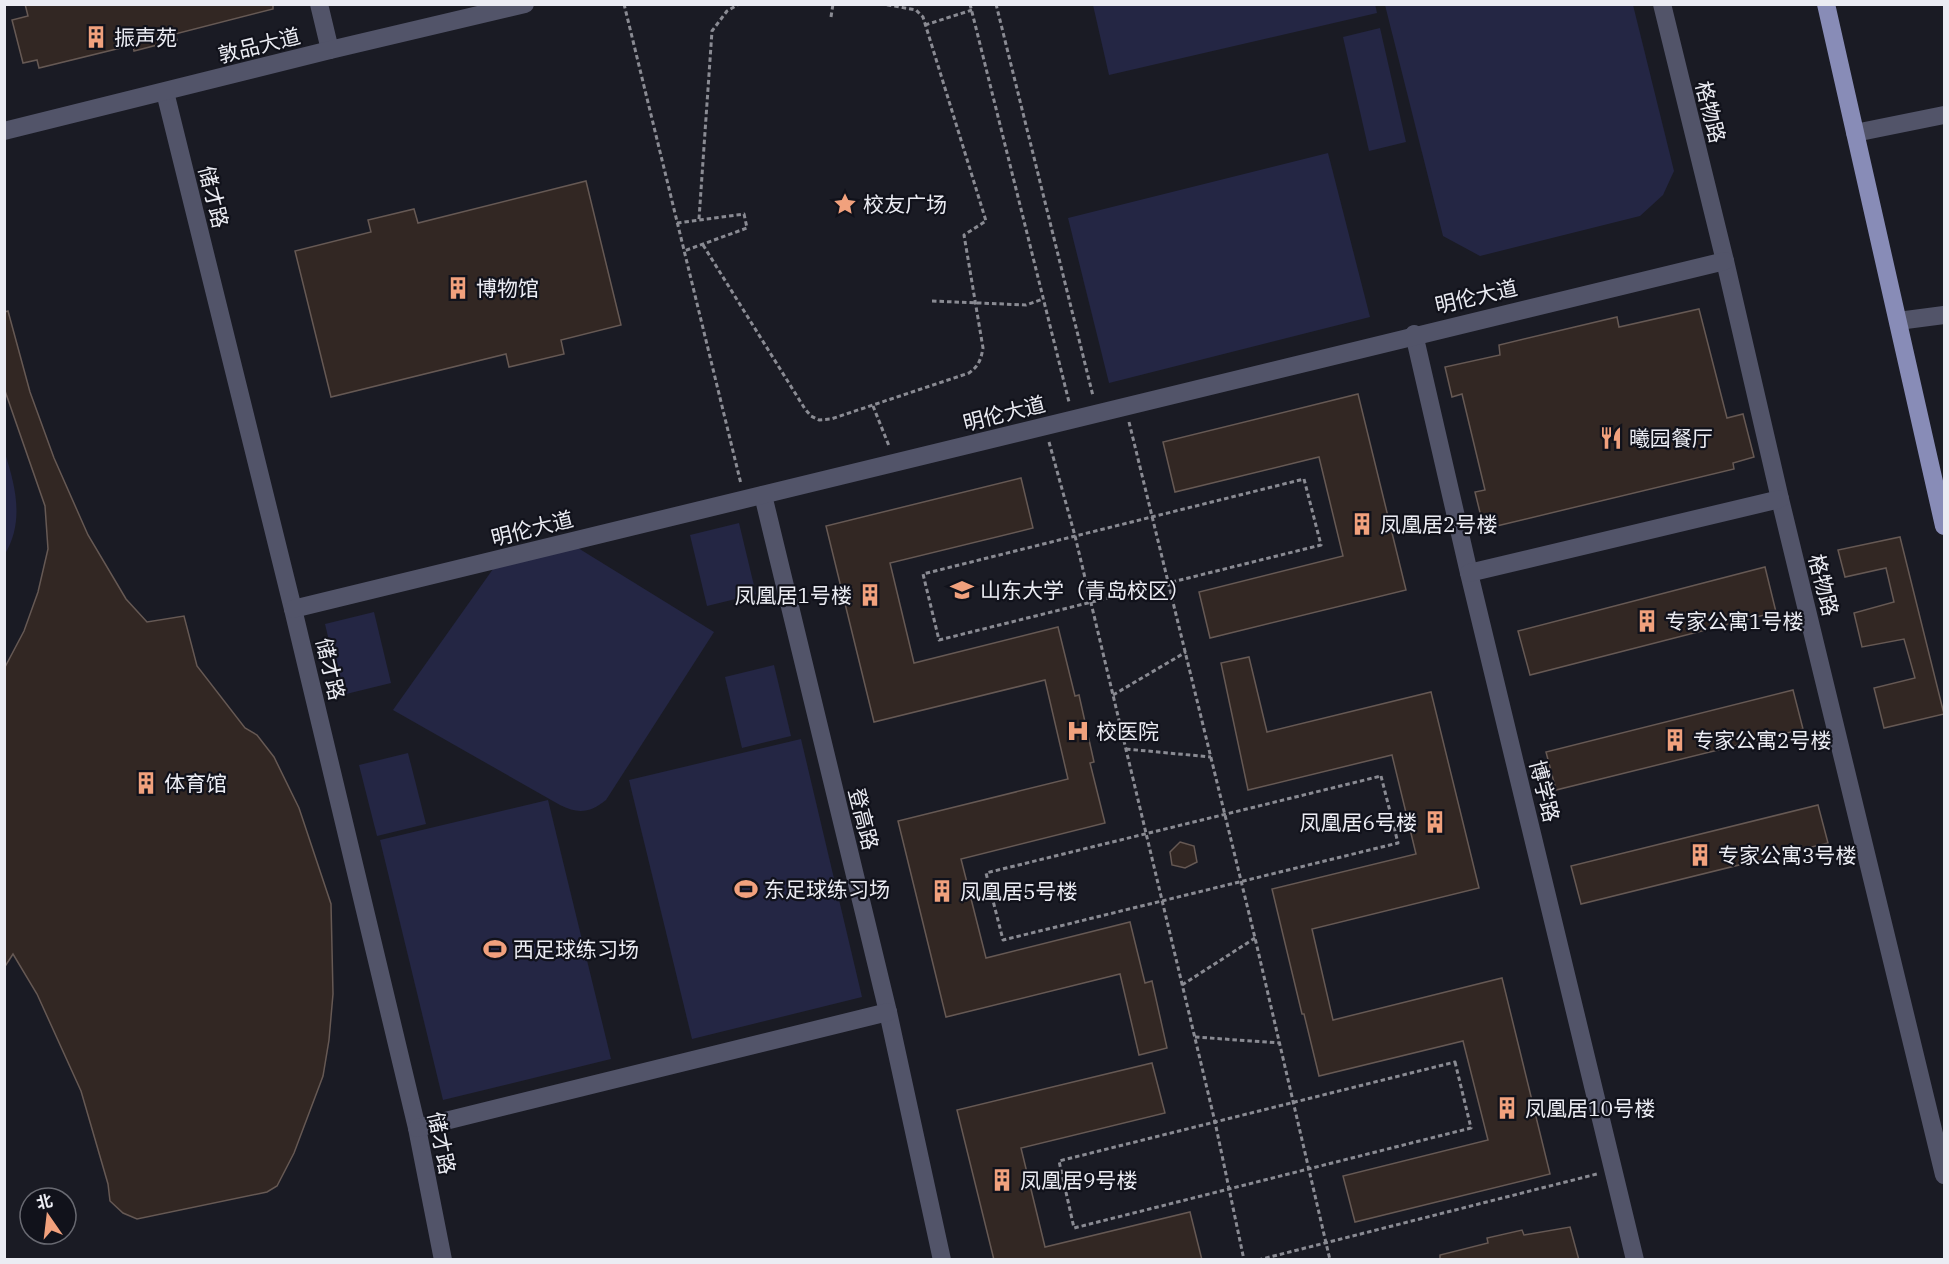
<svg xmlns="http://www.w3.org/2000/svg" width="1949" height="1264" viewBox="0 0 1949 1264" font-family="'IBM Plex Serif','Noto Sans SC',serif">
<rect width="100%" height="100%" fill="#1a1b24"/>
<g fill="#242644">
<polygon points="1375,4 1377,13 1109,75 1093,5"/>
<polygon points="1385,5 1633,5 1674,171 1663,195 1640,216 1480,256 1443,236"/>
<polygon points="1380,28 1406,142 1369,151 1343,37"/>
<polygon points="1328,153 1370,317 1109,383 1068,218"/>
<path d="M4,450c11,35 21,70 1,104z"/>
<polygon points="739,523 756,594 707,606 690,535"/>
<path d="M578,548l136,84 -108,168c-16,13 -28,14 -46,5l-167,-95 100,-141z"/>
<polygon points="374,612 391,683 342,695 325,624"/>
<polygon points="774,665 791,736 742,748 725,677"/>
<polygon points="801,739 862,997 692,1039 629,780"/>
<polygon points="408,753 426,824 377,836 359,765"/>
<polygon points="548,800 611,1059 443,1100 380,840"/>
</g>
<g fill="#322723" stroke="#665954" stroke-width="1.5">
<polygon points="25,4 273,4 273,9 175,34 177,40 134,51 133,45 39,68 37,60 23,63 12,20 28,16"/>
<polygon points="586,181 621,325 561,340 564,354 509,367 506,354 331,397 295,251 371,232 368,220 414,209 418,223"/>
<polygon points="1699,309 1727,418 1743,414 1754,457 1733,463 1734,469 1484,529 1475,492 1485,490 1462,394 1452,397 1445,367 1500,355 1499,345 1617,317 1619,327"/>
<polygon points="8,311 30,392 54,458 88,535 126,599 147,622 184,616 197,666 245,728 257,735 274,757 299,808 331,904 333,994 329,1040 323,1076 294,1153 277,1186 267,1192 137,1219 123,1213 110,1201 108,1184 81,1091 37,994 13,954 4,968 4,669 24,631 38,592 48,549 45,506 4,388 4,312"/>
<polygon points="1358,394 1406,590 1210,638 1199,592 1343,556 1319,457 1175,492 1163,442"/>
<polygon points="1021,478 1033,528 890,563 914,663 1058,627 1075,696 1079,695 1094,762 1090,763 1105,823 961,859 986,958 1130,922 1145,983 1152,981 1167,1048 1139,1055 1120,974 946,1017 898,821 1068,779 1045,680 874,722 826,526"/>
<polygon points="1900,537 1944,714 1884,728 1874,688 1915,678 1904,639 1862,647 1854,613 1894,602 1886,568 1845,577 1838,550"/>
<polygon points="1765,567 1776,612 1530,675 1518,631"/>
<polygon points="1249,657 1267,732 1431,692 1479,888 1312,929 1333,1020 1502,978 1550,1174 1355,1222 1343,1176 1488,1140 1463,1041 1319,1076 1304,1014 1302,1014 1272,889 1416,854 1392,755 1248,790 1221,663"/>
<polygon points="1793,690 1803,729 1556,790 1546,752"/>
<polygon points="1818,805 1828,843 1581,904 1571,866"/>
<polygon points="1180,842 1194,846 1197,862 1185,868 1172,865 1170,852"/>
<polygon points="1152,1063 1165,1113 1021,1148 1045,1247 1190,1212 1202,1260 994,1260 957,1110"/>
<polygon points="1570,1227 1579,1260 1440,1260 1440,1255 1488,1243 1487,1238 1522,1230 1524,1235"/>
</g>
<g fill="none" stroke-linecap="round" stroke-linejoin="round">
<g stroke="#8a8b93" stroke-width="3" stroke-dasharray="4.5 3" stroke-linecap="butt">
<polyline points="624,4 741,484"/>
<polyline points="970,4 1069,402"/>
<polyline points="996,4 1093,396"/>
<polyline points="831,17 833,4"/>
<polyline points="925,25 972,10"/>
<polyline points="699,219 712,31 727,11 739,4"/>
<polyline points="677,223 744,214 747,228 684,251"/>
<path d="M703,245l102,164 6,7 8,4 12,-1 138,-46c10,-7 12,-14 14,-25l-19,-113 22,-14 -63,-204 -7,-7 -33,-6"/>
<polyline points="932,301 1026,305 1043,299"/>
<polyline points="873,406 889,446"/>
<polyline points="1129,422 1255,938 1330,1260"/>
<polyline points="1049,442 1075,536 1215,1122 1244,1260"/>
<polygon points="1304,479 1321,545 939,640 923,574"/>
<polyline points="1113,695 1186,652"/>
<polyline points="1126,749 1211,757"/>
<polygon points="1381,776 1398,843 1003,940 986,873"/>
<polyline points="1182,985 1255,938"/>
<polyline points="1195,1037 1280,1043"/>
<polygon points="1455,1062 1471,1128 1074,1228 1059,1161"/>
<polyline points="1258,1260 1597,1174"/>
</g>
<g stroke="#525469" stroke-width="18">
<polyline points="319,4 330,50"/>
<polyline points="1662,4 1725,261 1780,499 1944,1175"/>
<polyline points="165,92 293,609 417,1128 443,1260"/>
<polyline points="4,131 330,50 525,4"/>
<polyline points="1855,133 1944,115"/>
<polyline points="1898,321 1944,315"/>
<polyline points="1414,334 1469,573 1635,1260"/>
<polyline points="763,495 888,1012 942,1260"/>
<polyline points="1469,573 1780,499"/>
<path d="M293,609c478,-115 954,-236 1432,-348"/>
<polyline points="417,1128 888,1012"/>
</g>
<polyline stroke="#888cb7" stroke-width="18" points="1826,4 1944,526"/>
</g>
<defs>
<g id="building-bare" transform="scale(1.8)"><path d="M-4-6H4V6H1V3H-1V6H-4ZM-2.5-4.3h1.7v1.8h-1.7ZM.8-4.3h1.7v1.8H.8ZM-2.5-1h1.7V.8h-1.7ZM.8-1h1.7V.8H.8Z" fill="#f1a17d" stroke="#11121b" stroke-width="2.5" paint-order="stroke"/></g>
<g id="sight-bare" transform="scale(1.8)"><path d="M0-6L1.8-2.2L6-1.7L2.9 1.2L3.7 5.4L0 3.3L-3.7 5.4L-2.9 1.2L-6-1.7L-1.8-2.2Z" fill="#f1a17d" stroke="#11121b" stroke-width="2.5" paint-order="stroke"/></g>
<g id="restaurant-bare" transform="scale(1.8)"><path d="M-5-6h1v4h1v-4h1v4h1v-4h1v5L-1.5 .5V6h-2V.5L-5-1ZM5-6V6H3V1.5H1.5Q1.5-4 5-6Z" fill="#f1a17d" stroke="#11121b" stroke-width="2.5" paint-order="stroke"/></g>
<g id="university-bare" transform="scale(1.8)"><path d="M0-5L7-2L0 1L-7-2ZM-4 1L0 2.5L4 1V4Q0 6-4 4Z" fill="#f1a17d" stroke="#11121b" stroke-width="2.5" paint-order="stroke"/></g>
<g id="hospital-bare" transform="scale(1.8)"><path d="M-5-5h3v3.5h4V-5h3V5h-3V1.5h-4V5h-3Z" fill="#f1a17d" stroke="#11121b" stroke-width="2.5" paint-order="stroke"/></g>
<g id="stadium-bare" transform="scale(1.8)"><path d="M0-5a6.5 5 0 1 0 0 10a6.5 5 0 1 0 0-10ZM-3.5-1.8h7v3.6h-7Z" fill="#f1a17d" stroke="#11121b" stroke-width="2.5" paint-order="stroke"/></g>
</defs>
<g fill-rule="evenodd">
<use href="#building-bare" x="96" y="37"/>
<use href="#sight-bare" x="845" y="204"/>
<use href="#building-bare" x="458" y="288"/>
<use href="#restaurant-bare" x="1611" y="438"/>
<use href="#building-bare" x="1362" y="524"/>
<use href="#university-bare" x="962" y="590"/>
<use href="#building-bare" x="870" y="595"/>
<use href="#building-bare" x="1647" y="621"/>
<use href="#hospital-bare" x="1078" y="731"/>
<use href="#building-bare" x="1675" y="740"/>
<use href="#building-bare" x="146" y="783"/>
<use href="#building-bare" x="1435" y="822"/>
<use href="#building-bare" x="1700" y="855"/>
<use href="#stadium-bare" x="746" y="889"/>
<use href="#building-bare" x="942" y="891"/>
<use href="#stadium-bare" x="495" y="949"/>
<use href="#building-bare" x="1507" y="1108"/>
<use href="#building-bare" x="1002" y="1180"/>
</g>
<g text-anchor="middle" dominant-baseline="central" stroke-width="4.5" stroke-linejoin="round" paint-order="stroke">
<g font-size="21" fill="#ebecf3" stroke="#11121b" text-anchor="start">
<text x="114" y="37">振声苑</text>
<text x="863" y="204">校友广场</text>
<text x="476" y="288">博物馆</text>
<text x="1629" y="438">曦园餐厅</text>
<text x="1380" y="524">凤凰居2号楼</text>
<text x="980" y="590">山东大学（青岛校区）</text>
<text x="852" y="595" text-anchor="end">凤凰居1号楼</text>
<text x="1665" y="621">专家公寓1号楼</text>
<text x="1096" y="731">校医院</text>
<text x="1693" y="740">专家公寓2号楼</text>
<text x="164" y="783">体育馆</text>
<text x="1417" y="822" text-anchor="end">凤凰居6号楼</text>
<text x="1718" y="855">专家公寓3号楼</text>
<text x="764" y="889">东足球练习场</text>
<text x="960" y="891">凤凰居5号楼</text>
<text x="513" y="949">西足球练习场</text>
<text x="1525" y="1108">凤凰居10号楼</text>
<text x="1020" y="1180">凤凰居9号楼</text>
</g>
<g font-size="21" fill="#ebecf3" stroke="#11121b">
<text transform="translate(259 45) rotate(-14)">敦品大道</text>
<text transform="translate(1711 112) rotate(76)">格物路</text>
<text transform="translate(214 197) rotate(76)">储才路</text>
<text transform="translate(1476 296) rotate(-13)">明伦大道</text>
<text transform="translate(1004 413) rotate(-14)">明伦大道</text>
<text transform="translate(532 528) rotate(-14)">明伦大道</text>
<text transform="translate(1824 585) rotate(76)">格物路</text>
<text transform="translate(331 669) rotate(77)">储才路</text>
<text transform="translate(1545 791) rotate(76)">博学路</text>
<text transform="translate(864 819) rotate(76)">登高路</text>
<text transform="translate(442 1143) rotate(78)">储才路</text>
</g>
</g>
<rect width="1949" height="1264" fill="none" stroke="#ebecf3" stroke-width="12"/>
<g transform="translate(48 1216) rotate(346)"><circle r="28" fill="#11121b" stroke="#686971" stroke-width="1.5"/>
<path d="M0-4.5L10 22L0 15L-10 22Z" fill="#f1a17d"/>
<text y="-9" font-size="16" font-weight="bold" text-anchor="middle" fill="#ebecf3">北</text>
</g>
</svg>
